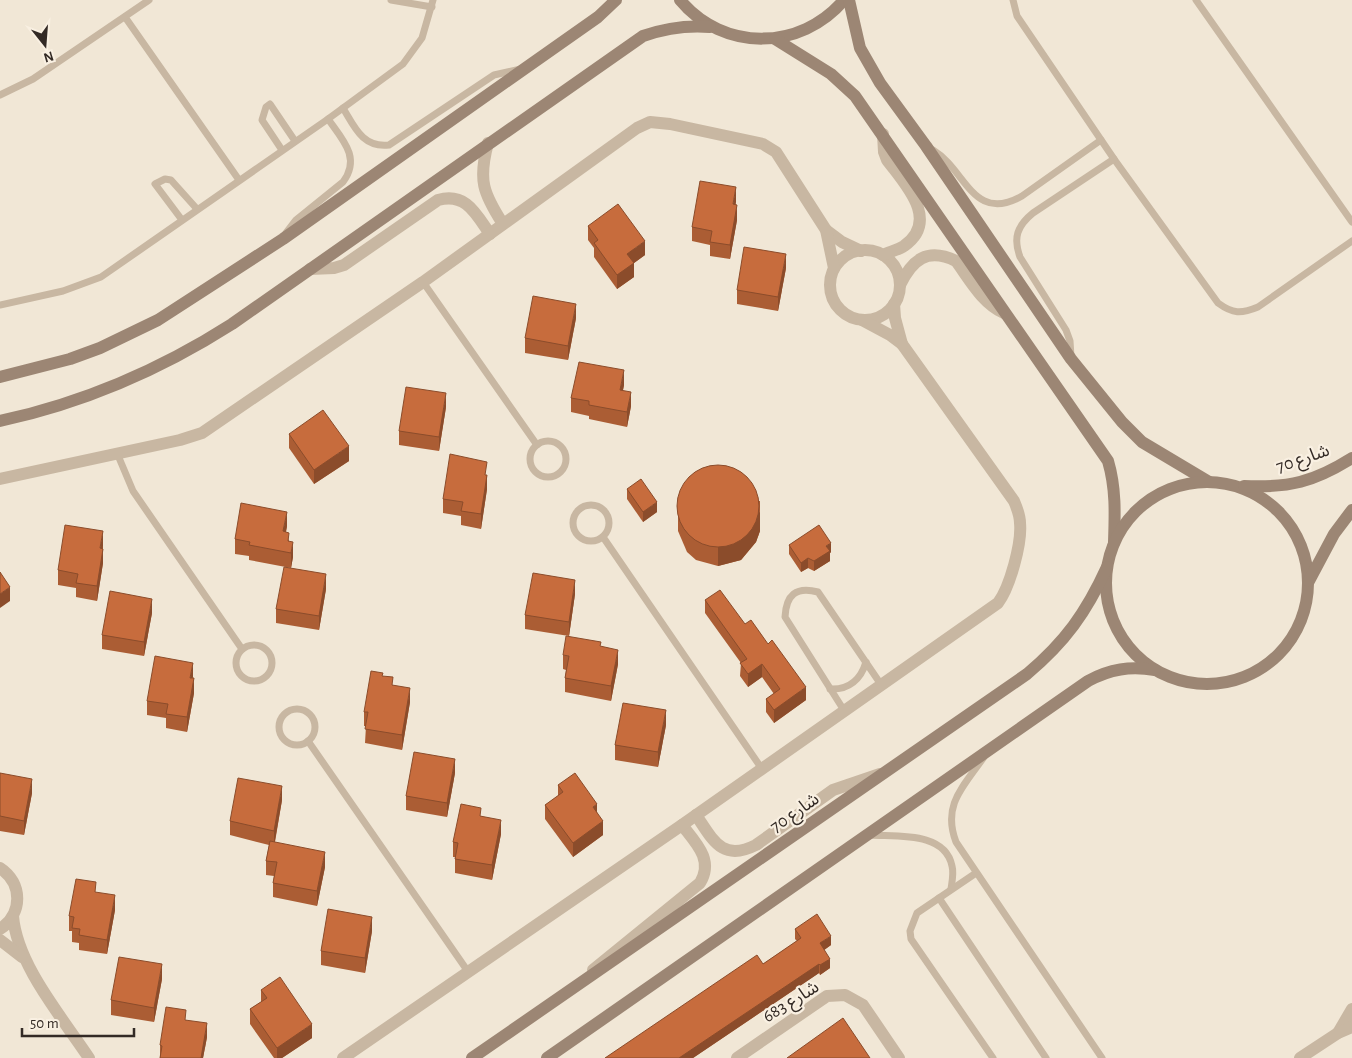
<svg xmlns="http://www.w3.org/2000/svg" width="1352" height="1058" viewBox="0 0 1352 1058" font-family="'Alegreya Sans','Noto Sans Arabic',sans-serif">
<rect width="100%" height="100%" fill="#f1e7d6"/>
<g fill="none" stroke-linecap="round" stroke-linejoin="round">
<g stroke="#c8b7a2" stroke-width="7">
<polyline points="391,0 432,7"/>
<path d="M1013,0l4,16 97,143 104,144c15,11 23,11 40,4l94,-66"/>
<polyline points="1196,0 1352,222"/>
<polyline points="125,17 239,180"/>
<polyline points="0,95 33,79 149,0"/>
<path d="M343,108c12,20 20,40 46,37l105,-70 27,-6"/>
<polyline points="282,150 262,120 266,107 270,104 295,141"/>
<path d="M933,150c33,20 40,74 89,46l79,-56"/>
<polyline points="182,220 155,184 165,179 171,180 197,209"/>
<path d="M286,233l10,-13 47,-38c18,-24 0,-42 -15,-63"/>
<polyline points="423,282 537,445"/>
<polyline points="0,305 63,291 101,277 328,119 403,64 422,38 433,0"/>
<path d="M1071,357l-1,-16 -4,-11 -46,-73c-7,-19 -3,-31 13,-44l81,-54"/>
<circle cx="548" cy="459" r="18"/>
<polyline points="117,453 133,491 242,649"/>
<circle cx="591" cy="523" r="18"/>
<polyline points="603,537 762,769"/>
<circle cx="254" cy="663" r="18"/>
<path d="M830,689c19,1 31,-10 36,-27"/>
<circle cx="297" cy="727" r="18"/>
<path d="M845,712l-60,-95c1,-22 11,-31 33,-25l64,94"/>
<polyline points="308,741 469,973"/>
<path d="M984,757c-21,30 -42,48 -28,85l146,216"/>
<path d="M870,835c26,2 75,-4 82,31 2,7 0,16 -1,23"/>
<polyline points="976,873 917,913 910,931 911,939 993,1058"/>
<polyline points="939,898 1046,1058"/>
</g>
<g stroke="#c8b7a2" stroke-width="12">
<path d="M488,143c-10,37 -5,50 15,81"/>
<polyline points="826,230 842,242 861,251"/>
<circle cx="865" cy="285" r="35"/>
<path d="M883,255c6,-3 15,-5 21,-9 37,-26 0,-63 -17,-86l-3,-8 -1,-18"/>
<path d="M310,269l24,-1 10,-3 94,-65c28,-8 38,14 52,34"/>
<path d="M900,285c12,-25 27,-38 56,-24 14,19 26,42 48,52"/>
<polyline points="894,304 895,318 902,344"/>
<polyline points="0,479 180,440 202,433 423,282 637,128 650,122 670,124 763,144 776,152 826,230 834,268"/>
<path d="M696,815c17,25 26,47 60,30l77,-55 47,-16"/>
<path d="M0,868c23,15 23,46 0,61"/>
<path d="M13,916c4,49 49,101 76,142"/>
<polyline points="0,940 22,957"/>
<path d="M593,970l107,-87c14,-23 -4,-40 -18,-58"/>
<polyline points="1338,1033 1352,1009"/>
<path d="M343,1058l339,-233 316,-222c12,-16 24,-60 22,-80 0,-8 -3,-15 -6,-22l-112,-157 -12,-9 -28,-15"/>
<polyline points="737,1058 827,996 845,995 863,1005 899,1058"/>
<polyline points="1300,1058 1338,1033 1352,1027"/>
</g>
<g stroke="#9c8674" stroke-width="12">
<path d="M680,0c43,52 121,51 164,0"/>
<polyline points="849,0 860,48 880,83 926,146 1071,359 1122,422 1142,442 1209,482"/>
<path d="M775,39l56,35 24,22 253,365c8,27 7,53 6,81"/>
<polyline points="0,377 70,359 100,348 158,320 283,239 598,17 616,0"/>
<path d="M0,421c83,-18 160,-51 232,-97l411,-288c23,-8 43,-11 67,-9"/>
<circle cx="1207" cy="583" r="101"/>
<path d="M1244,486c45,2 70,-4 108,-28"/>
<polyline points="1309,581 1334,534 1352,510"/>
<path d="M472,1058l555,-384c38,-32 59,-61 80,-107"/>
<path d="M547,1058l541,-377c22,-12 42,-15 67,-11"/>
</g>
</g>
<g fill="#ab5d34">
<polygon points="736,202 735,205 737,220 730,259 710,256 710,245 692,241 692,227"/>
<polygon points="588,226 645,255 634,263 634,277 617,289 594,257 594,248 588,240"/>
<polygon points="786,268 778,311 737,304 737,290"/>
<polygon points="576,318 568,360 525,353 525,338"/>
<polygon points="624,385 623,390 631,406 627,427 589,419 589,416 571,412 571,398"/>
<polygon points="446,407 439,451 399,445 399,431"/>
<polygon points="289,434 349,461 314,484 289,448"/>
<polygon points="487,475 487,489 481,529 461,525 461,516 443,513 443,499"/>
<polygon points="627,489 657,512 643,522 627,499"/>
<polygon points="678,500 760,501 760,531 756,542 741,560 718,566 696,560 687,552 678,531"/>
<polygon points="287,526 286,532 289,541 293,557 291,568 249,560 249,556 235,554 235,539"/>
<polygon points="789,545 831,552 830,553 830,561 814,571 808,568 801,572 789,554"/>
<polygon points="103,546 103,563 97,601 76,597 76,588 58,585 58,570"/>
<polygon points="326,589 319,630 276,623 276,609"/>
<polygon points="575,594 569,636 525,629 525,615"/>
<polygon points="705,600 745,624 806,700 774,723 766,712 766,699 774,694 762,677 748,687 740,676 741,663 705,613"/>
<polygon points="152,613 144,656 102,649 102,635"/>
<polygon points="563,655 618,664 611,701 565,692 565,678 566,670 563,669"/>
<polygon points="383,676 410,702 402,750 365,743 366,726 364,726 364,712"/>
<polygon points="193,678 194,693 187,732 166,728 166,718 147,715 147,701"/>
<polygon points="666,725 658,767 615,760 615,745"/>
<polygon points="0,773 32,793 24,835 0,831"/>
<polygon points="455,773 447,817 406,810 406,796"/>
<polygon points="558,785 597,812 603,835 573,857 545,819 545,805 558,796"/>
<polygon points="282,800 275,842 325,867 317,906 273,897 273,883 274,876 266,875 266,861 269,845 230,835 230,821"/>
<polygon points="481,816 501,834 492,880 455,873 455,857 453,857 453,842"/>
<polygon points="96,893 115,910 107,954 79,950 79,943 72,942 72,931 69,931 69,916"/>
<polygon points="795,929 831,945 824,950 830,968 820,975 819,973 693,1058 605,1058 763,964 797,941 795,939"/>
<polygon points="372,931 365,973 321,965 321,951"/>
<polygon points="162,979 154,1022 111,1015 111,1000"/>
<polygon points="261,990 312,1038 282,1058 274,1058 250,1024 250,1009 261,1002"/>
<polygon points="186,1020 207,1037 203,1058 160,1058 160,1045"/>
</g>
<g fill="#8b4c2b">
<polygon points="736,187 736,202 733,219 733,204"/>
<polygon points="737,205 737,220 730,259 730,245"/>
<polygon points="645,241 645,255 634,263 634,277 617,289 617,275 627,254"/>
<polygon points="786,254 786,268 778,311 778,297"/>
<polygon points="576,304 576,318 568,360 568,346"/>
<polygon points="624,370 624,385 620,404 620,390"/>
<polygon points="631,392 631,406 627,427 627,412"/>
<polygon points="446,393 446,407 439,451 439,437"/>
<polygon points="349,446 349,461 314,484 314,470"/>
<polygon points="487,475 487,489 481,529 481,514"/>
<polygon points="657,502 657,512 643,522 643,512"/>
<polygon points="287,512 287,526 283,546 283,531"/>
<polygon points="760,512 760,531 756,542 741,560 718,566 718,547"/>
<polygon points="103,531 103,546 100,563 100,548"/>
<polygon points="293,542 293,557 291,568 291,553"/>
<polygon points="831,543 831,552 830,553 830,561 814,571 814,561 826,546"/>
<polygon points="103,549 103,563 97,601 97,586"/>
<polygon points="808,558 808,568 801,572 801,563"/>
<polygon points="326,574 326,589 319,630 319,616"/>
<polygon points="575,580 575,594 569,636 569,622"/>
<polygon points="10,587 10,601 0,608 0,594"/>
<polygon points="152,599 152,613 144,656 144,642"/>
<polygon points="618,650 618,664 611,701 611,686"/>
<polygon points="193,663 193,677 190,692 190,678"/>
<polygon points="762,664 762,677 748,687 748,674"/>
<polygon points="194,678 194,693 187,732 187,717"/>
<polygon points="806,687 806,700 774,723 774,710"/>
<polygon points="410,688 410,702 402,750 402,735"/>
<polygon points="666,710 666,725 658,767 658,752"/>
<polygon points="455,759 455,773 447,817 447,803"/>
<polygon points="32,779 32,793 24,835 24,821"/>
<polygon points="282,786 282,800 274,846 274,831"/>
<polygon points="597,804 597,818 593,807"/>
<polygon points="501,820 501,834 492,880 492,865"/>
<polygon points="603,821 603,835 573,857 573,843"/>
<polygon points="325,852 325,867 317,906 317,891"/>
<polygon points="115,895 115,910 107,954 107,940"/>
<polygon points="372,917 372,931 365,973 365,958"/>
<polygon points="831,936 831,945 820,953 820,943"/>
<polygon points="830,959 830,968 820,975 820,965"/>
<polygon points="162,964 162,979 154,1022 154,1008"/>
<polygon points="819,964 819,973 693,1058 679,1058"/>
<polygon points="207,1023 207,1037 203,1058 201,1058"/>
<polygon points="312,1024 312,1038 282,1058 277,1058 277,1048"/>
</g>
<g fill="#c76c3d" stroke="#8b4c2b">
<polygon points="700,181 736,187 733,204 737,205 730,245 710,242 712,231 692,227"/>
<polygon points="618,204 645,241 627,254 634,263 617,275 594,243 598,240 588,226"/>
<polygon points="744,247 786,254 778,297 737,290"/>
<polygon points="533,296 576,304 568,346 525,338"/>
<polygon points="579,362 624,370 620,390 631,392 627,412 589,405 589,401 571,398"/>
<polygon points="406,387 446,393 439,437 399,431"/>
<polygon points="323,410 349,446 314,470 289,434"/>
<polygon points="450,454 487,462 485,475 487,475 481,514 461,511 463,502 443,499"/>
<circle cx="718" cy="506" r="41"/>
<polygon points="641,479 657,502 643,512 627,489"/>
<polygon points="241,503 287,512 283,531 289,533 288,541 293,542 291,553 249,545 250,542 235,539"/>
<polygon points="65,525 103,531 100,548 103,549 97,586 76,583 78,574 58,570"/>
<polygon points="819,525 831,543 826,546 830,551 814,561 808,558 801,563 789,545"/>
<polygon points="284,567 326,574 319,616 276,609"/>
<polygon points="0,572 10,587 0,594"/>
<polygon points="533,573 575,580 569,622 525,615"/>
<polygon points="720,590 745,624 751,620 768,644 772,640 806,687 774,710 766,699 780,689 762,664 748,674 740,663 747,659 705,600"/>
<polygon points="110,591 152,599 144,642 102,635"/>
<polygon points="566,636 601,642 600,646 618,650 611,686 565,678 569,656 563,655"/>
<polygon points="155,656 193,663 190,678 194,678 187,717 166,714 168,704 147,701"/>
<polygon points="371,671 383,673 382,676 393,677 392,685 410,688 402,735 365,729 368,712 364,712"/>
<polygon points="623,703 666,710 658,752 615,745"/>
<polygon points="414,752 455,759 447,803 406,796"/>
<polygon points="0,773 32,779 24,821 0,816"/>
<polygon points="575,773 597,804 593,807 603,821 573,843 545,805 563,792 558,785"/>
<polygon points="238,778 282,786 274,831 230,821"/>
<polygon points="461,804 481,808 480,816 501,820 492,865 455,859 458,843 453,842"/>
<polygon points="270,841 325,852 317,891 273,883 277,862 266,861"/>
<polygon points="76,879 96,882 95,892 115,895 107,940 79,935 80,929 72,928 74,917 69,916"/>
<polygon points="328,909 372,917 365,958 321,951"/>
<polygon points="817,914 831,936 820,943 830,959 820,965 819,964 679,1058 605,1058 757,955 763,964 801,938 795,929"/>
<polygon points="119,957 162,964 154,1008 111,1000"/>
<polygon points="280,977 312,1024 277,1048 250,1009 267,998 261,990"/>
<polygon points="166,1007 186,1010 185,1020 207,1023 201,1058 160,1058 162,1046 160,1045"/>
<polygon points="843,1018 870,1058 787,1058"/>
</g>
<g text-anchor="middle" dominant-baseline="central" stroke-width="4.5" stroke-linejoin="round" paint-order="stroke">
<g font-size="18" fill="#332a25" stroke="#f9f0e2">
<text transform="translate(1303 459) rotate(-19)">شارع 70</text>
<text transform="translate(795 813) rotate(-35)">شارع 70</text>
<text transform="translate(791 1002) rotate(-32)">شارع 683</text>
</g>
</g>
<g transform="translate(45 45) rotate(163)" stroke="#f9f0e2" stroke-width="4" paint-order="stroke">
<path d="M0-4L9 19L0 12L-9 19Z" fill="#332a25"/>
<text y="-8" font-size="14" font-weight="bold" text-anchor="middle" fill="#332a25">N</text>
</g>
<path d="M22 1028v8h112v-8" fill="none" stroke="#332a25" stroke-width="2.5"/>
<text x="30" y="1028" font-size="15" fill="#332a25" stroke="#f9f0e2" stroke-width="4" paint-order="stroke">50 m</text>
</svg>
